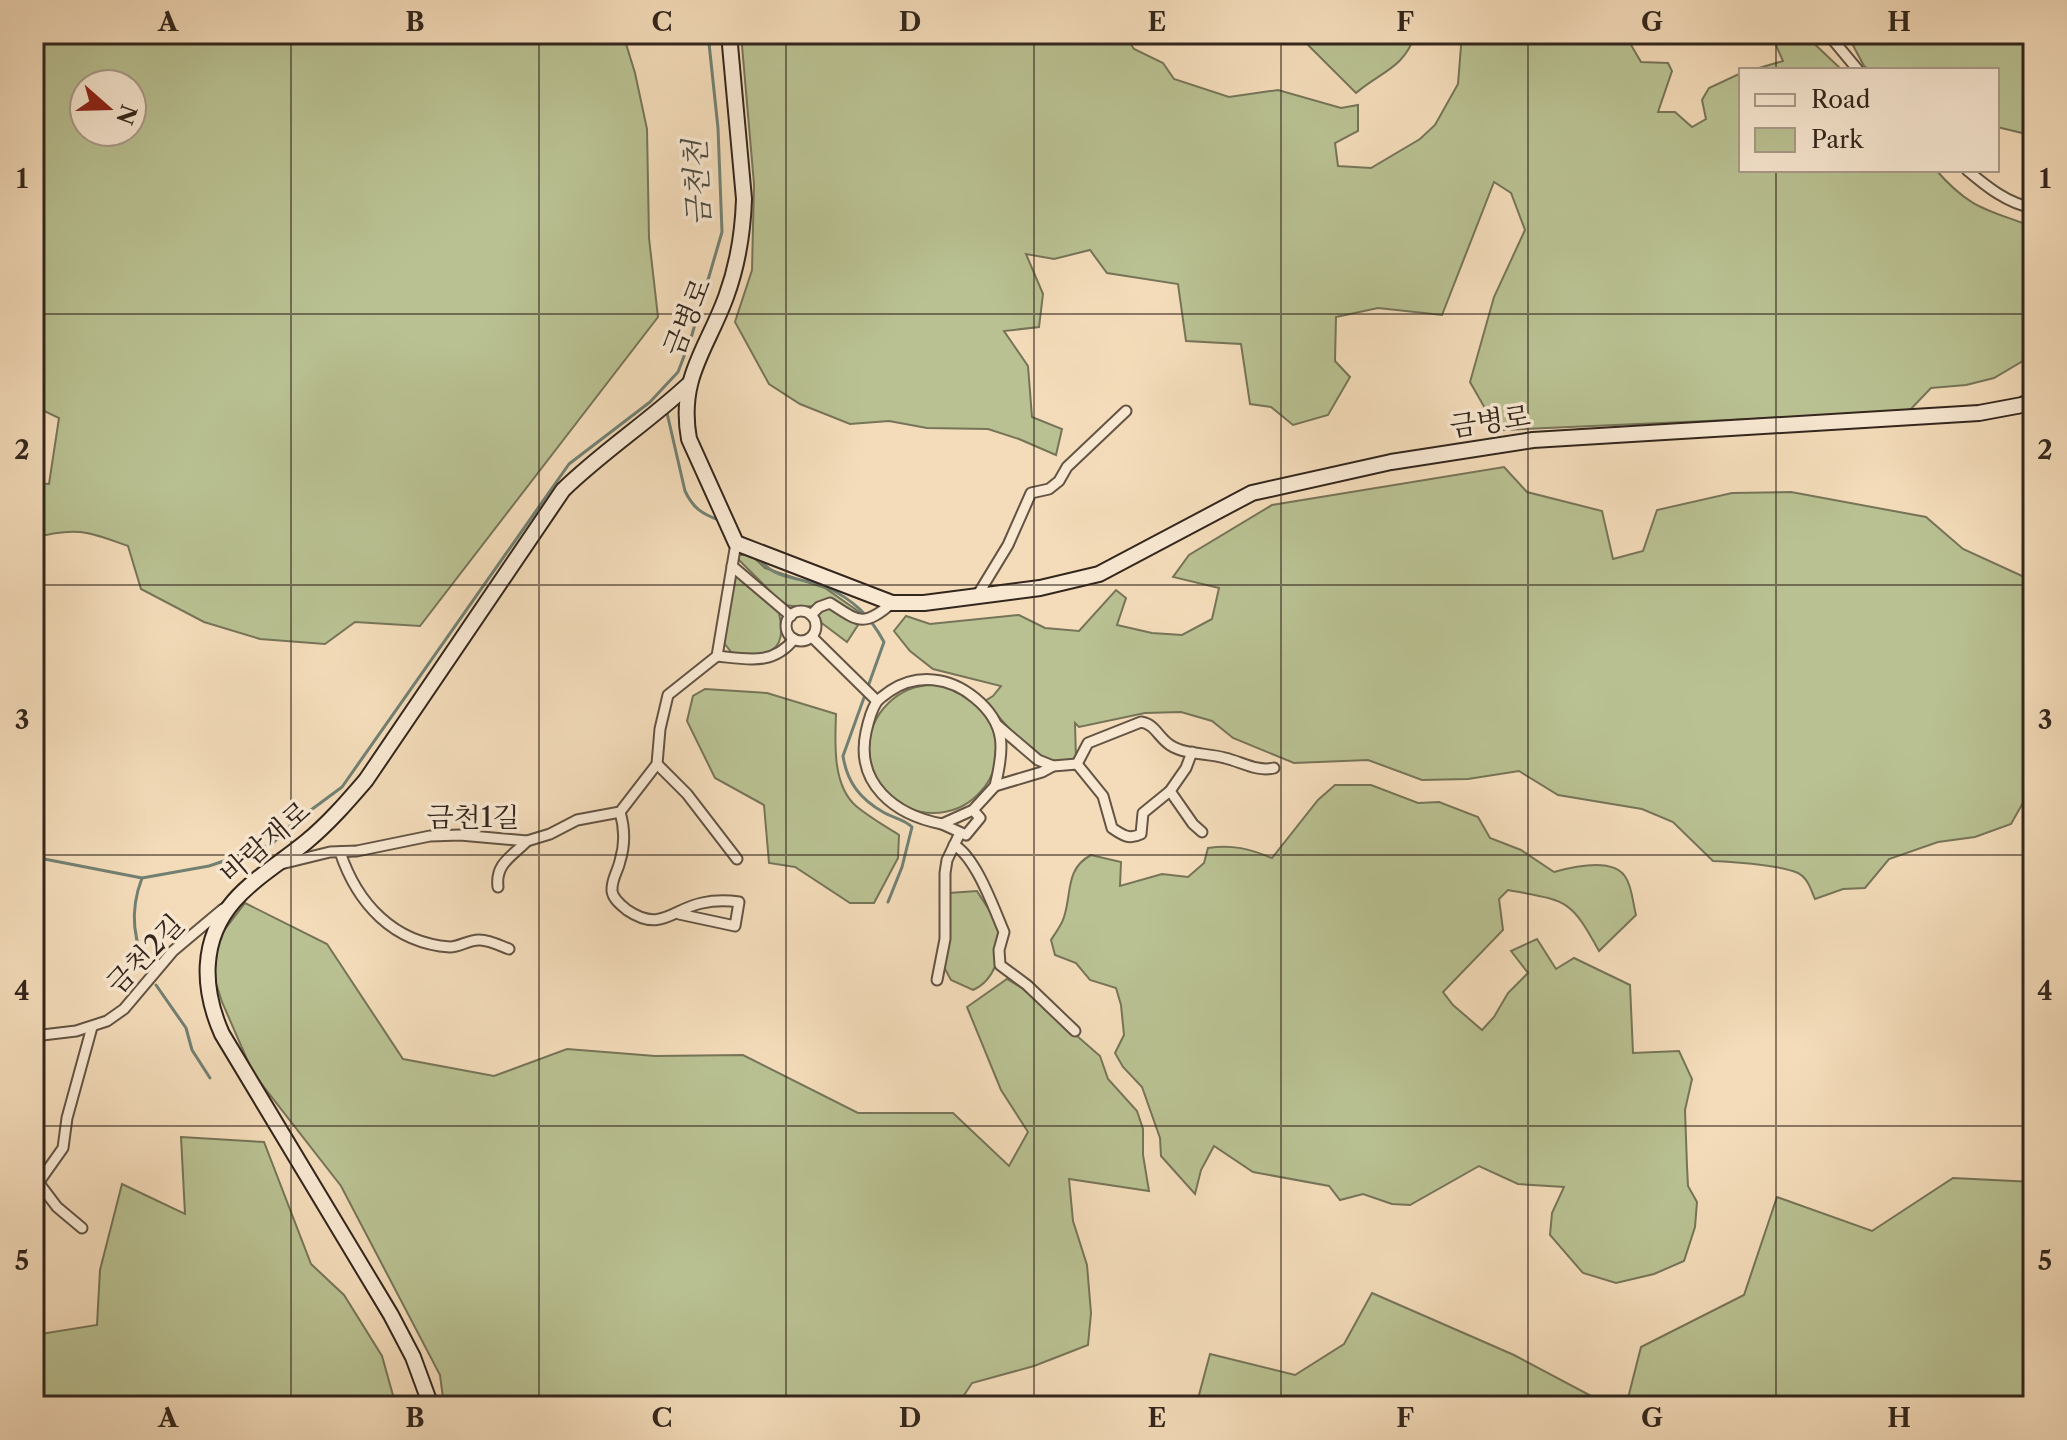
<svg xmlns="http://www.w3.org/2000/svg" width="2067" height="1440" viewBox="0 0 2067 1440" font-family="'Libre Caslon Text','Noto Serif KR',serif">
<rect width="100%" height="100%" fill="#f4dcba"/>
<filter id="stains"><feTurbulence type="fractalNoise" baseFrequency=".0025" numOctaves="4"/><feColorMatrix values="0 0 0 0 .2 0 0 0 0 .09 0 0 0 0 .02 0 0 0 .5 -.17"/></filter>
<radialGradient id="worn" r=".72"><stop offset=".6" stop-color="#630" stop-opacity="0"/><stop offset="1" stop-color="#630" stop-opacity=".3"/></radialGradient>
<g fill="#b9c192" stroke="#767458" stroke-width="2" fill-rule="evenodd">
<path d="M34,34h589l12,39 12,56 2,109 9,79 -238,309 -65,-4 -30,22 -65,-5 -56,-17 -63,-33 -13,-43c-39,-14 -52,-20 -94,-8v-55l15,1 10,-66 -25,-12zM84,84h48v48h-48z"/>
<path d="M741,34h383l10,15 29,14 11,16 55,18 49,-7 63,18 17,-3v26l-23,12 3,23 33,2 49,-29 15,-14 23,-41 4,-50h152l13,4 14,24 27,1 4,8 -14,41h17l17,15 14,-8 -4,-19 7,-12 32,-15v97h195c35,40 51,39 97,57l-3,75 3,14v39l-39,23 -28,7 -35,3 -23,24 -406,18 -16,-20 -16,-28 24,-85 31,-67 -14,-37 -17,-11 -52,133 -64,-7 -42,9 -1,44 15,16 -22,38 -35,10 -22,-18 -21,-3 -9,-60 -55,-3 -8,-57 -71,-11 -17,-23 -36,9 -28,-5 17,40 -4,33 -35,4 24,35 4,51 30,12 -6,26 -37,-16 -31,-10 -61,-1 -38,-7 -39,3 -50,-20 -31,-20 -34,-62 17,-52 2,-86z"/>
<path d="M1297,34h118c-10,34 -35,38 -59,59z"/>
<polygon points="1771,34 1804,34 1842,70 1752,70 1783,61"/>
<polygon points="1847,34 2033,34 2033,145 2022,133 1997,127 1997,70 1870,70 1864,66"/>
<path d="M1504,467l23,25 75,19 11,48 30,-8 14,-41 75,-17 59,-1 135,25 37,32 70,32v204l-22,39 -36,13 -37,5 -49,17 -24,29 -22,1 -28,10c-4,-9 -7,-21 -17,-26 -18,-8 -65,-11 -85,-12l-40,-39 -31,-13 -84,-14 -39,-24 -51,8 -46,1 -54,-20 -74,3 -61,-25 -21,-17 -31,-9 -36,1 -66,14 -4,-4 1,36c-8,3 -23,4 -31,1 -15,-6 -49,-46 -60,-59l8,-5 8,-10 -68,-17 -23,-18 -16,-20 12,-15 24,8 89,-9 26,13 34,3 37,-41 10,8 -9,27 35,8 30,2 30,-16 7,-31 -46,-11 16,-22 83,-50z"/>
<polygon points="738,555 751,555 765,568 825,588 865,616 859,618 835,604 802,607 784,605 738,559"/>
<path d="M739,577l40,36c10,42 -14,44 -47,40l-8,-10 10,-65z"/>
<polygon points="828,607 858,625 847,642 819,621 818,615"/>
<circle cx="933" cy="749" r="64"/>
<path d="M705,689l62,4 69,21c-1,28 -4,71 20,92 13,11 29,20 43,29l-1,23 -24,45h-24l-55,-36 -26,-4 -5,-58 -49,-27 -28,-57 6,-25z"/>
<path d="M1335,785h36l47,18 21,-1 39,15 12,21 31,12 33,22c18,-5 60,-15 72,6 6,9 7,26 10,37l-37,36c-29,-53 -32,-50 -91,-61l-9,9 4,31 -60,62 10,13 29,25 12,-13 14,-24 20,-20 -17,-22 26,-12 19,30 18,-11 56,27 3,68 46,-2 13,28 -7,31 2,56 1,20 9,16 -2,25 -11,34 -30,13 -38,9 -33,-10 -33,-38 2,-22 12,-26 -46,-3 -39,-18 -69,39 -18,-1 -29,-10 -23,6 -11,-14 -76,-14 -39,-26 -13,24 -6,24 -34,-38 -1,-18 -18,-51 -19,-20 -8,-14 9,-18 -3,-30 -5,-17 -26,-8 -14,-17 -21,-8 -4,-15c4,-7 11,-15 13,-23 8,-24 1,-48 27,-62l30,7 -1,24 42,-12 26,3 16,-14 4,-15c24,-4 42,1 64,10l46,-58z"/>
<path d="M977,891c7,12 18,25 22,39 5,22 -5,51 -26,60l-22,-10 -7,-13 5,-74z"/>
<polygon points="245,903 327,944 403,1059 494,1076 567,1049 655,1056 743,1055 858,1113 953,1113 1009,1166 1028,1132 1001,1090 967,1007 1007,979 1022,988 1100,1056 1108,1079 1137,1111 1143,1129 1143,1155 1149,1191 1069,1179 1073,1221 1087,1265 1091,1313 1088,1345 1034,1366 972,1383 957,1406 444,1406 440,1375 341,1186 253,1073 222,1002 214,977 219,937"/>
<polygon points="181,1137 264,1142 311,1264 344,1295 382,1356 396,1406 34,1406 34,1335 97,1325 100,1270 122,1184 185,1214"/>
<polygon points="1953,1178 2033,1182 2033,1406 1626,1406 1641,1347 1744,1295 1777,1197 1872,1231"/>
<polygon points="1372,1293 1514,1355 1610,1406 1196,1406 1210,1354 1295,1375 1344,1344"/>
</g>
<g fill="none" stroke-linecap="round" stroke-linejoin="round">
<g stroke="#728073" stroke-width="3">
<path d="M667,413l18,78c8,17 17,23 34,29"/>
<path d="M762,562c14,18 44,16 64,25 28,13 44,29 58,55l-41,114c4,26 17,43 40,56 10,6 21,7 29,15l-10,40 -14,35"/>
<polyline points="34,857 142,878 209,866 271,845 292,824 342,787 569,464 650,402 678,372 691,338 722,232 718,128 708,34"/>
<path d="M142,878c-13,34 -9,64 8,96"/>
<polyline points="156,985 186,1028 192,1050 210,1078"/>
</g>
<g stroke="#635444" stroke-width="13">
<g id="street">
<polyline points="1828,34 1858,70"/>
<path d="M1967,170c20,17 40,33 66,38"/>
<polyline points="732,566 791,616"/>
<polyline points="977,596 1008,545 1031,493 1049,489 1059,481 1067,467 1126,411"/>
<circle cx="801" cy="626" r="15"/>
<path d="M811,615l8,-8 11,-4c28,18 33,25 62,0"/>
<polyline points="812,637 877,701"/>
<path d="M717,656c30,3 56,10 77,-17"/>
<polyline points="997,725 1038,760 1053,766"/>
<polyline points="657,764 687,794 737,859"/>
<path d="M1077,764l11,-21 53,-21c14,2 17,15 29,23 15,10 38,8 55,13 17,4 32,14 49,10"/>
<polyline points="1170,791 1193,824 1202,832"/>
<polyline points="973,810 980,818 966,835 942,824 973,810 995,786"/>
<path d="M620,812c5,17 5,33 0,49 -2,10 -9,19 -8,30 1,8 9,14 15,19 34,23 45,-1 75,-7 13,-3 24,-3 37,-1l-4,24 -56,-12"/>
<path d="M942,824c-47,-9 -87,-40 -76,-92 2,-9 5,-21 10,-29 3,-5 9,-8 14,-12 27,-18 60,-14 85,7 32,26 29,52 20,88l47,-14 11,-6 24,-2 26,32 9,32c10,7 17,12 29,6l2,-21 27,-22 16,-23 6,-16"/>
<path d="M954,845c22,12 40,64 50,87l-5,18 1,15 27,20 48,46"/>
<path d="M340,852c17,51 53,91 110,95 10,0 20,-8 30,-7 9,0 21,6 29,9"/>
<polyline points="281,864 330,852 357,851 430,836 460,835 527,841 550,834 577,820 620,812 657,764 660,729 668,695 717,656 736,543"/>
<path d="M498,887c-3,-24 15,-31 29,-46"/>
<polyline points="937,980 945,939 945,873 947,860 960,833"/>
<polyline points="34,1036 76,1031 107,1021 124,1009 173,951 223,909"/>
<polyline points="38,1182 57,1207 82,1228"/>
<polyline points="34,1189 63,1148 67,1118 92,1027"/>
</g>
</g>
<g stroke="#33261d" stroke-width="18">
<g id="secondary">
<path d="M729,34l15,165c-1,31 -7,68 -18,98 -19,52 -48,81 -37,142l47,104 156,60h32l116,-15 59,-14 153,-81 139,-31 142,-22 446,-27 43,-8 11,-5"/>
<path d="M431,1406l-18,-49 -22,-42 -169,-281c-20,-45 -22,-94 12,-133 20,-23 49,-40 72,-59 23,-19 41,-40 60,-62l197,-290c39,-38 85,-68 125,-105"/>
</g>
</g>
<use href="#street" stroke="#f8e8d2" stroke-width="9"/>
<use href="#secondary" stroke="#f8e8d2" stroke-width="14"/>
</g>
<path fill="none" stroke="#33261d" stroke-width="2" stroke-opacity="0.55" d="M291,34v1372M539,34v1372M786,34v1372M1034,34v1372M1281,34v1372M1528,34v1372M1776,34v36M1776,170v1236M34,314h1999M34,585h1999M34,855h1999M34,1126h1999"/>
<g text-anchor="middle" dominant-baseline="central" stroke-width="7" stroke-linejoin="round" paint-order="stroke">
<g font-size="28" fill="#33261d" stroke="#f8e8d2">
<text transform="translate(687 317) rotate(-68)">금병로</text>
<text transform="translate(1490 421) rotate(-8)">금병로</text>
<text x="473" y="817">금천1길</text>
<text transform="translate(265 842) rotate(-41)">바람재로</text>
<text transform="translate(145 954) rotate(-46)">금천2길</text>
</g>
<g font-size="30" font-style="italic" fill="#4d4c41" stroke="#f8e8d2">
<text transform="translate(697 183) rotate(-93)">금천천</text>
</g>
</g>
<rect width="2067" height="1440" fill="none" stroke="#f4dcba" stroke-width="88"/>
<rect x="1739" y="68" width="260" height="104" fill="#f8e8d2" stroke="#a99a8a" stroke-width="2"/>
<rect x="1755" y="94" width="40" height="12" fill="#f8e8d2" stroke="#a99a8a" stroke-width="2"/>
<text x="1811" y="108" font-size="24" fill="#33261d">Road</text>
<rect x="1755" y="128" width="40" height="24" fill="#b9c192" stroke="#a99a8a" stroke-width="2"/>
<text x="1811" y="148" font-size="24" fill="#33261d">Park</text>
<g transform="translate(108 108) rotate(110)"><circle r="38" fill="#f8e8d2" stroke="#a99a8a" stroke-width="2"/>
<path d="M0-6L14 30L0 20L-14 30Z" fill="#8f2418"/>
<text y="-12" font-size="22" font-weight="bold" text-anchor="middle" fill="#33261d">N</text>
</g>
<rect x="44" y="44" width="1979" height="1352" fill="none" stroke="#33261d" stroke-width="3"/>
<g font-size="26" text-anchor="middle" font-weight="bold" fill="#33261d">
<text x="168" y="31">A</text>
<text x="415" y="31">B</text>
<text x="662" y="31">C</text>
<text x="910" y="31">D</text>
<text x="1157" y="31">E</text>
<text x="1405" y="31">F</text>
<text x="1652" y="31">G</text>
<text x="1899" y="31">H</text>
<text x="22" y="188">1</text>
<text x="2045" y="188">1</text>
<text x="22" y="459">2</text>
<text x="2045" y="459">2</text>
<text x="22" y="729">3</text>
<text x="2045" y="729">3</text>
<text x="22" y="1000">4</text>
<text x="2045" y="1000">4</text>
<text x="22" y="1270">5</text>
<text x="2045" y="1270">5</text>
<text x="168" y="1427">A</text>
<text x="415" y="1427">B</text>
<text x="662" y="1427">C</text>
<text x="910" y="1427">D</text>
<text x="1157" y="1427">E</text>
<text x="1405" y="1427">F</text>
<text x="1652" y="1427">G</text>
<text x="1899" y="1427">H</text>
</g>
<rect width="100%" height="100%" filter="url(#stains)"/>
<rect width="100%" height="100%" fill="url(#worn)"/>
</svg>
